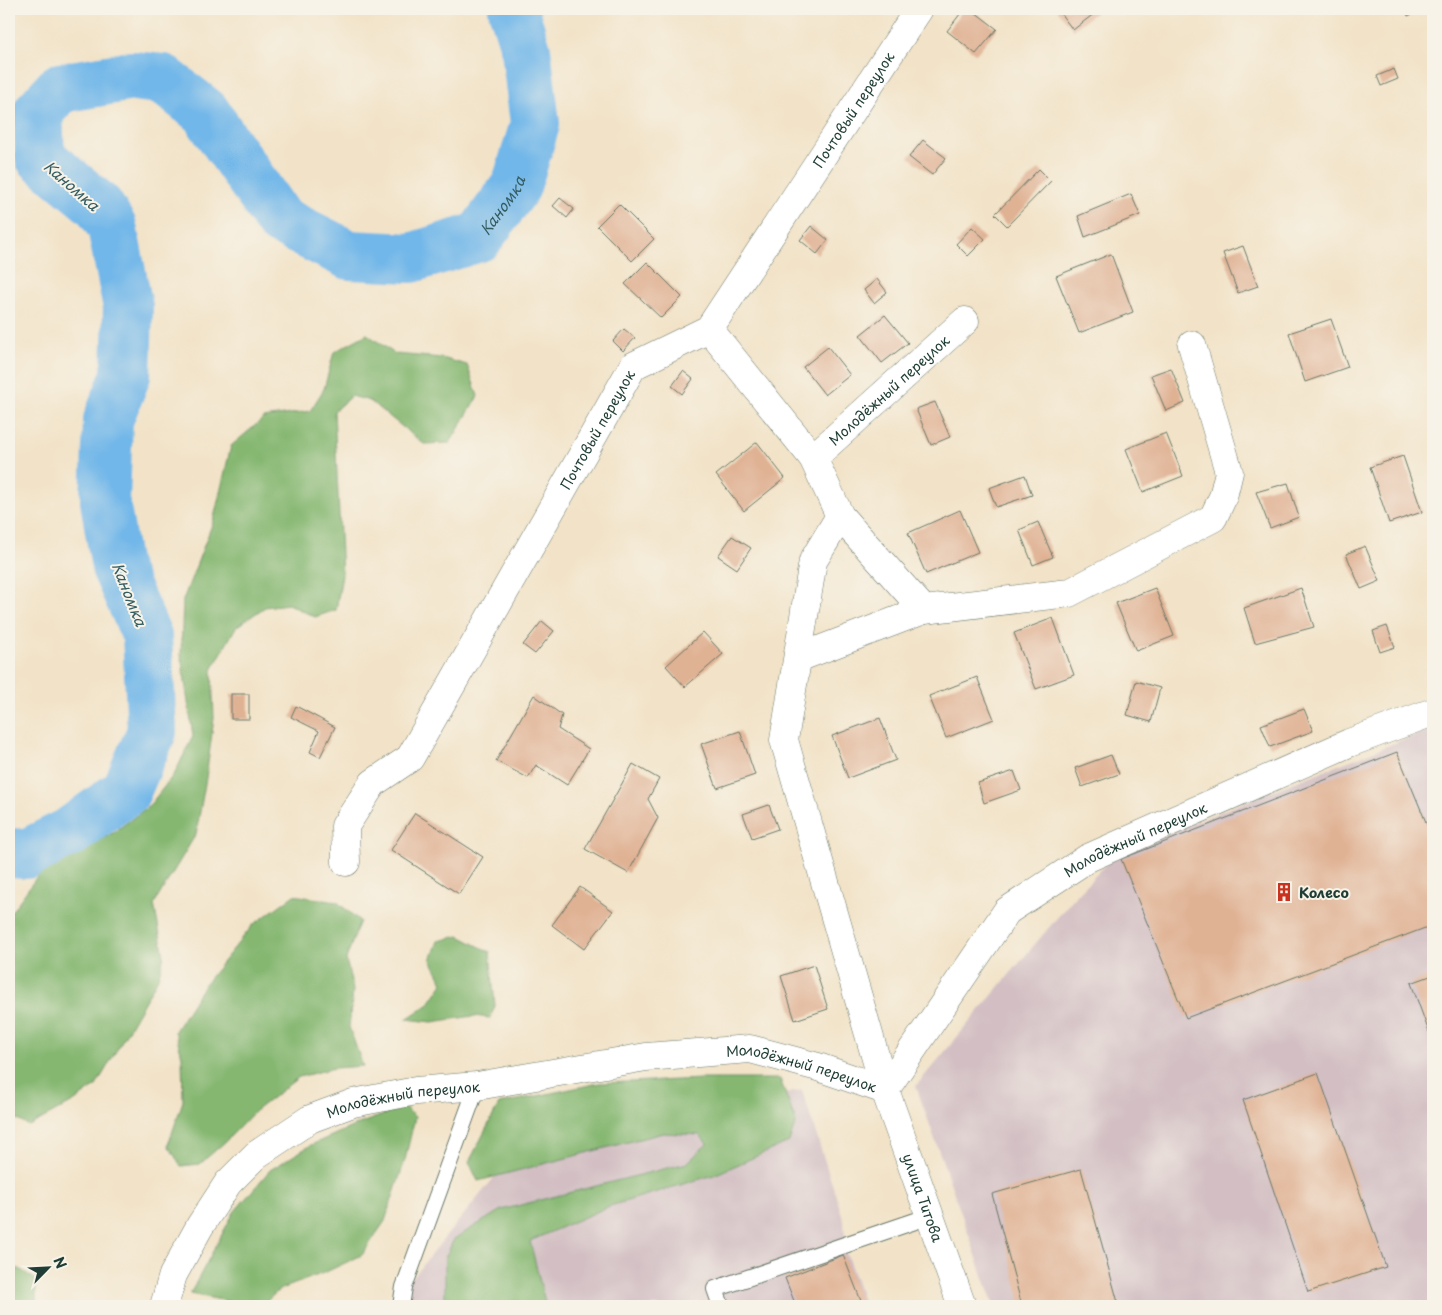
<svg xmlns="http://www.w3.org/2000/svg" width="1442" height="1315" viewBox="0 0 1442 1315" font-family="'Playpen Sans',sans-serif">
<rect width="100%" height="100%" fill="#f7f3e8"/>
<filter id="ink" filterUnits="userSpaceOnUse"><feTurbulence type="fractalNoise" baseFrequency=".02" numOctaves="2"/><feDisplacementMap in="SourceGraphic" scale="10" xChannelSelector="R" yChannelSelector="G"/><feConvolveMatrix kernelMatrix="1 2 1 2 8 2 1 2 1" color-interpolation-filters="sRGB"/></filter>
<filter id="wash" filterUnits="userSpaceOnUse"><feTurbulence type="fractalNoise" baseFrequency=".0096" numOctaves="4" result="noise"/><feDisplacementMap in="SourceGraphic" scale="20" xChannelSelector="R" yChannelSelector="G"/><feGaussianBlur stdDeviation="1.12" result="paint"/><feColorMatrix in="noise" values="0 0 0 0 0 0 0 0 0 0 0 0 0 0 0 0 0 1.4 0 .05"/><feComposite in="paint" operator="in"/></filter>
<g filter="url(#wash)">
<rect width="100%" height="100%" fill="#f2e3c8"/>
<g fill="#d2bec3">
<polygon points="1433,728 1433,1306 994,1306 916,1086 1072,900 1116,854 1272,791"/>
<polygon points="802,1090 844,1221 846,1253 865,1306 389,1306 511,1157"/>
</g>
<g fill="#85b771" stroke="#527a52">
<polygon points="367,334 395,354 442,358 467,365 478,396 450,443 424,444 370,401 351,396 334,411 342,575 336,610 315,617 288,604 265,607 236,627 212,670 214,718 206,778 196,834 154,904 164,956 158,978 96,1086 75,1101 29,1126 9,1115 9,915 39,874 113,833 149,806 175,773 193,736 181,655 183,600 213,522 231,446 264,418 310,411 324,389 334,352"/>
<polygon points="294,895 337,902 360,921 346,959 353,990 349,1027 363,1066 334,1068 299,1077 255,1111 226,1141 200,1164 181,1166 168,1145 183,1101 182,1056 175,1031 204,985 253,925"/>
<polygon points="459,936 490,952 495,1006 490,1018 474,1016 432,1022 406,1019 428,1005 443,983 431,960 438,941"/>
<polygon points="703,1079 780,1079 796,1122 789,1142 714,1175 610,1206 530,1241 546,1306 445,1306 445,1258 454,1239 501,1210 687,1163 707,1144 700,1135 663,1133 478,1181 469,1162 499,1104 599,1083"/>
<polygon points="405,1107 415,1117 405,1160 385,1221 362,1255 326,1272 279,1290 261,1306 253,1306 190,1294 234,1212 270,1170 311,1145 361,1123"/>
<polygon points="18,1268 36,1280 36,1306 9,1306 9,1280"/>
</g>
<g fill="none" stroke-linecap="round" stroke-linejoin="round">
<path stroke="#72b7e9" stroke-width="50" id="s1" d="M9,853l17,1 44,-22 56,-41 26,-60 -5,-95 -31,-69 -11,-66 3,-81 18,-45 2,-68 -16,-80 -13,-21 -59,-49 -2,-45 22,-24 72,-12 31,3 42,33 74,108 70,35 62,3 68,-21 37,-51 19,-62 -9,-74 -13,-41"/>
</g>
<g id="blocks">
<g fill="#e0b294">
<polygon points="964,9 971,9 997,29 976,54 947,31"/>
<polygon points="1057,9 1100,9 1073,30"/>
<polygon points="1405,9 1423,9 1408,16"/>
<polygon points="1394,69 1398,79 1381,86 1377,76"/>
<polygon points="923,140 946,158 932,175 909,157"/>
<polygon points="1039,169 1051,181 1007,226 995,214"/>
<polygon points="1131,194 1140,215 1085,237 1078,216"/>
<polygon points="560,198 574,209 567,218 553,206"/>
<polygon points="619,204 654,239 632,261 597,226"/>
<polygon points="811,226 828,240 817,254 800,240"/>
<polygon points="972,227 985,239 968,256 956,244"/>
<polygon points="1243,246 1258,286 1238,293 1223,253"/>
<polygon points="1111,254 1133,312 1079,333 1056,276"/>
<polygon points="647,262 682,297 661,318 625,284"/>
<polygon points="877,279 887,292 874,303 864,290"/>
<polygon points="885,315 908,343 882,363 860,335"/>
<polygon points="1331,319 1348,367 1305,382 1289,333"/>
<polygon points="624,329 635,338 623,351 613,341"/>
<polygon points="828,347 850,375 825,395 803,367"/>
<polygon points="1171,368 1185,403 1166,411 1151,375"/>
<polygon points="683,371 693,379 682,394 672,386"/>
<polygon points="935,402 950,437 931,445 916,409"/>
<polygon points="1166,433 1183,476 1143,492 1126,449"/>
<polygon points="757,442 785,478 744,511 716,475"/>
<polygon points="1403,456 1422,512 1389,523 1370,467"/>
<polygon points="1025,475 1032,495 996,507 989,488"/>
<polygon points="1288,483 1299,517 1270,528 1256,492"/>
<polygon points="960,510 978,552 926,574 908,533"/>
<polygon points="1038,522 1053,557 1033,565 1019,530"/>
<polygon points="732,536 751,548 737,569 718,556"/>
<polygon points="1365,546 1380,581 1361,589 1346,554"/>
<polygon points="1155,588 1174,636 1136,651 1116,603"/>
<polygon points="1301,588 1314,627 1255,643 1244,608"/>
<polygon points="1053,618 1074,675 1036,689 1014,633"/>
<polygon points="542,621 554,631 535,654 523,645"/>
<polygon points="1387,626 1395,647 1380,652 1373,631"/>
<polygon points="703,632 723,654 685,687 666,666"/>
<polygon points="977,677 994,719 946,738 929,696"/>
<polygon points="1136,681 1160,688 1151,722 1127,715"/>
<rect x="231" y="694" width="18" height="25"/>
<polygon points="534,695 562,715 558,729 589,749 567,785 536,765 528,778 496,761"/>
<polygon points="296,706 335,727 320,757 310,752 319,731 291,717"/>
<polygon points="1304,709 1313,731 1270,747 1261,725"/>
<polygon points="880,718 896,760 848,778 832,736"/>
<polygon points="740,731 755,775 717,788 701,744"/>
<polygon points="1397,752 1433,839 1433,925 1186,1018 1121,859"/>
<polygon points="1111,755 1119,774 1082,787 1075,768"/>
<polygon points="633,764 659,779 648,799 658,818 628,873 585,849"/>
<polygon points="1014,771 1021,790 984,803 978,783"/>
<polygon points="769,805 778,829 752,838 743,814"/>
<polygon points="415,813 483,857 459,894 391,850"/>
<polygon points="580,887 613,911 584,949 552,925"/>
<polygon points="814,965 828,1009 795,1020 781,976"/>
<polygon points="1433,975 1433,1043 1411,983"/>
<polygon points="1318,1073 1386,1267 1308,1292 1243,1100"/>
<polygon points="1081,1169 1119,1306 1022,1306 992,1194"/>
<polygon points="843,1255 863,1306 796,1306 785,1278"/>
</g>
</g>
</g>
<g filter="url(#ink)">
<use href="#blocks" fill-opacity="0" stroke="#697768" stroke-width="1"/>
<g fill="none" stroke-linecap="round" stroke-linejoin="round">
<g stroke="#697768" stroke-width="18">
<g id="service">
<polyline points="401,1306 404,1287 477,1086"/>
<polyline points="721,1306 715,1289 930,1216"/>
</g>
</g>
<g stroke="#697768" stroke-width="29">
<g id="minor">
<path id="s2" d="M709,329l104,129 27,58 -27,45 -29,179 101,350 77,216"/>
<path id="s3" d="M813,458l152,-137"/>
<polyline points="924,610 1069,593 1213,518 1223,497 1229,472 1192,345"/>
<polyline points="798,658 924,610 840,516"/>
<path id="s4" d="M346,862l-1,-36 28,-43 37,-25 223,-392 76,-37 210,-320"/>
<path id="s5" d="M885,1090l122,-179 81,-53 261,-115 84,-31"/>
<path id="s6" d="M164,1306l9,-31 27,-49 28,-43 28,-28 54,-36 43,-16 63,-12 61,-5 169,-29 104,-8 68,18 67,23"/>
</g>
</g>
<use href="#service" stroke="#fff" stroke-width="16"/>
<use href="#minor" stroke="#fff" stroke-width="28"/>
</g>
</g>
<defs>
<g id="building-bare" transform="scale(1.5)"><path d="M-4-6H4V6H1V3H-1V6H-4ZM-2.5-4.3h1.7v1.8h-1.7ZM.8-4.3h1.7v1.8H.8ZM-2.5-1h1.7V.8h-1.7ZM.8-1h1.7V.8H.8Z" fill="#c8321e" stroke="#f7f3e8" stroke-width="2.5" paint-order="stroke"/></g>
</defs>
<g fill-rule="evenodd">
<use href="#building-bare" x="1284" y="892"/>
</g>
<g text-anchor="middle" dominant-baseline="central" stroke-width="4" stroke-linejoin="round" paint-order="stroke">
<g font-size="14" fill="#1f3d34" stroke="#f7f3e8">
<text stroke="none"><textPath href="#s4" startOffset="930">Почтовый переулок</textPath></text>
<text stroke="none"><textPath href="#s3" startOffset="102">Молодёжный переулок</textPath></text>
<text stroke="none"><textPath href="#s4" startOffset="510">Почтовый переулок</textPath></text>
<text stroke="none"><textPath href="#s5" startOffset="364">Молодёжный переулок</textPath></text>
<text stroke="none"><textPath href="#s6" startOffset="745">Молодёжный переулок</textPath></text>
<text stroke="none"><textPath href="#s6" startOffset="340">Молодёжный переулок</textPath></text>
<text stroke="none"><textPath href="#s2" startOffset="942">улица Титова</textPath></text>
</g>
<g font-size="14" font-weight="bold" fill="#1f3d34" stroke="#f7f3e8" text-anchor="start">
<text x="1299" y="892">Колесо</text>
</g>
<g font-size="15" font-style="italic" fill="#345c61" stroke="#f7f3e8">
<text transform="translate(72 185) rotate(41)">Каномка</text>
<text stroke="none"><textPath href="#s1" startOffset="1436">Каномка</textPath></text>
<text transform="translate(130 594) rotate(68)">Каномка</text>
</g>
</g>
<rect width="1442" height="1315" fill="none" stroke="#f7f3e8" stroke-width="30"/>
<g transform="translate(48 1268) rotate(66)" stroke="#f7f3e8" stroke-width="4" paint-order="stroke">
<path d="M0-4L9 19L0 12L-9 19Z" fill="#1f3d34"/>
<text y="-8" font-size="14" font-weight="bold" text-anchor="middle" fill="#1f3d34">N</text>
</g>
</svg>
